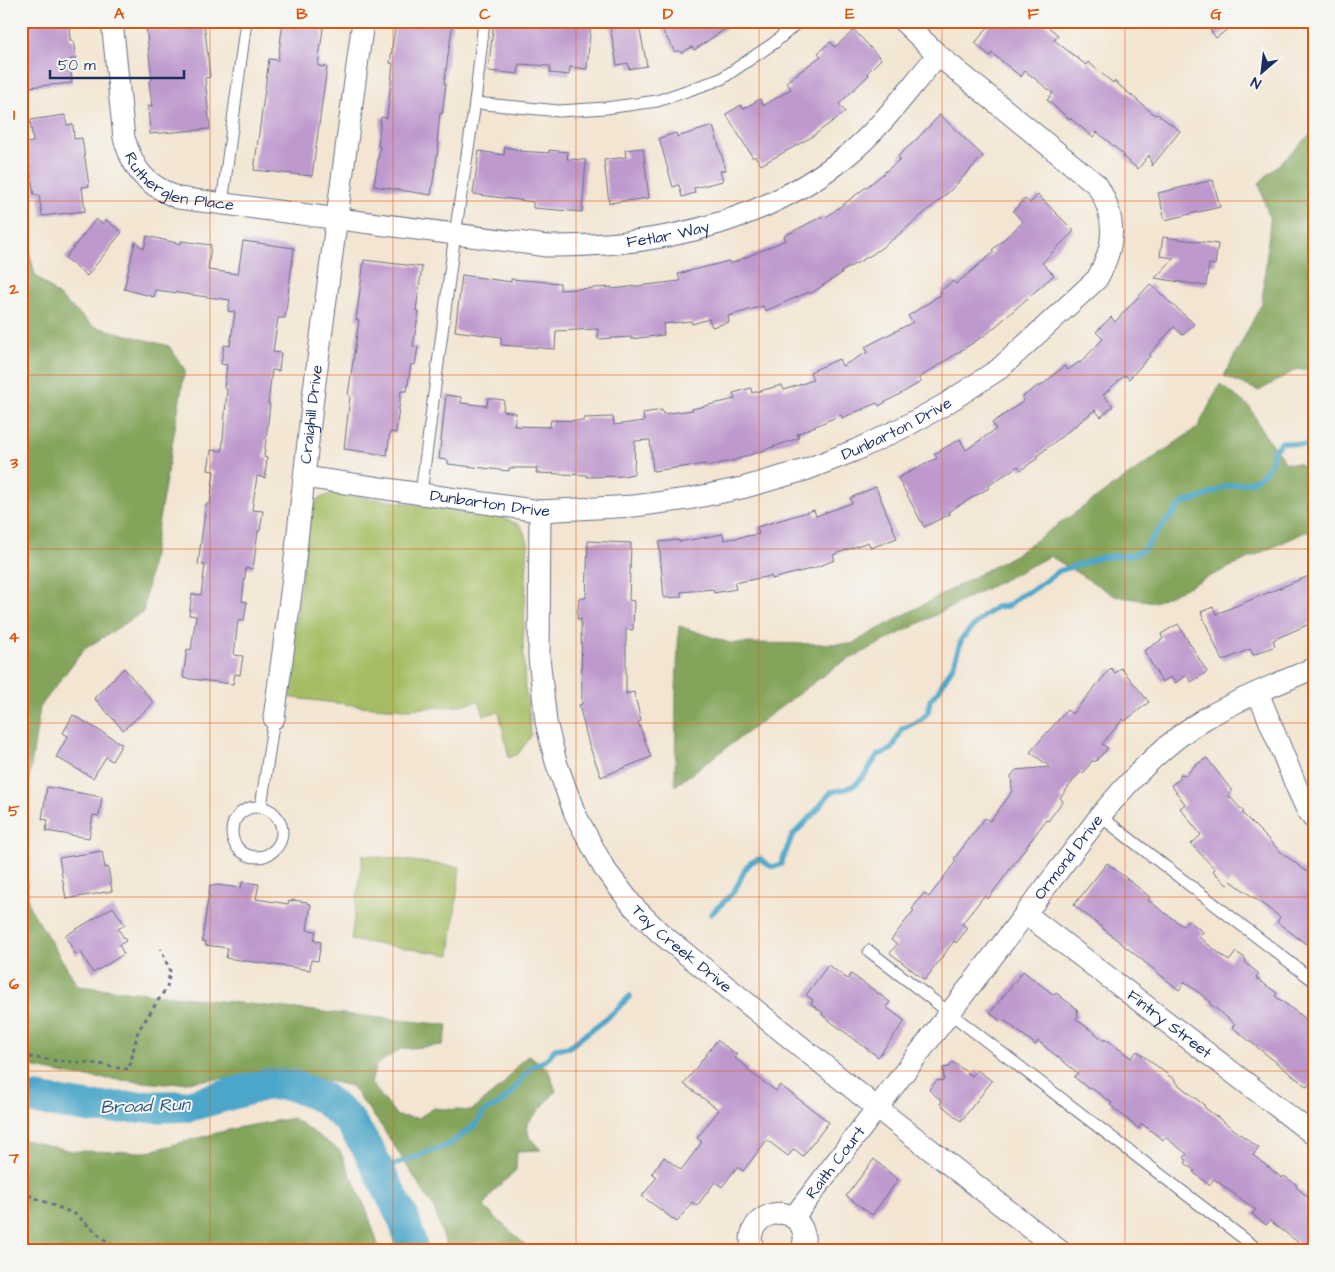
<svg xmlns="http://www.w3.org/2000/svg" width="1335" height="1272" viewBox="0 0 1335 1272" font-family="'Architects Daughter',sans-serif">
<rect width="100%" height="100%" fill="#f6f6f2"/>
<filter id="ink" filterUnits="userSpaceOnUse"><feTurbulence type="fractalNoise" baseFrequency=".02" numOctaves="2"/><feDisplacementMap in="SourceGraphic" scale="10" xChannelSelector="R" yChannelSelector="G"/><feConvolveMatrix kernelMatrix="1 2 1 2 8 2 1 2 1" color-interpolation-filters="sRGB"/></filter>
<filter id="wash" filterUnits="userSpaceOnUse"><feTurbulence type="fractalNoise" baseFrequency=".0096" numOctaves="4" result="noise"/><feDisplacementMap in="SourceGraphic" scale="20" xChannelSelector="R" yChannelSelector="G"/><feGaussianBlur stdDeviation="1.12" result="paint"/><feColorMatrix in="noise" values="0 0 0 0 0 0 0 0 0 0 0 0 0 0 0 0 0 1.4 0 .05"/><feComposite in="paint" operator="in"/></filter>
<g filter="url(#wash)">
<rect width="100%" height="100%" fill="#f3e5d1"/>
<g fill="#a4bd64" stroke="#607661">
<polygon points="333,493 503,517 521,526 528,542 523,642 525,688 529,710 531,736 518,754 509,758 499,712 484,715 479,701 456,706 407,709 370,707 285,697 310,514 318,499"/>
<polygon points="363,855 460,867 450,955 351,940"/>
</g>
<g fill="#83a45a" stroke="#4f6a5c">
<polygon points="1314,131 1314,372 1297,369 1259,391 1224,376 1262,303 1270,221 1259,183"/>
<polygon points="21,217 35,275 93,326 169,346 185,370 143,612 83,650 40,707 22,827 29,906 78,986 448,1025 443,1045 401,1049 376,1065 371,1083 397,1116 418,1118 434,1108 471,1111 503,1085 519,1063 529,1055 548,1069 556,1091 527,1124 529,1137 541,1150 517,1151 516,1170 492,1193 484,1207 532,1251 448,1251 434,1208 382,1127 351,1086 289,1072 166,1084 75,1076 21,1065"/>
<polygon points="1220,384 1250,407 1264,434 1286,463 1300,464 1314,472 1314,528 1155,602 1115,596 1050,556 836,666 675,786 676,689 679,626 730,643 851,644 1016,554 1198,427"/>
<polygon points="293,1118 340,1151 367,1211 380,1251 21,1251 21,1139 72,1151 146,1152 236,1128"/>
</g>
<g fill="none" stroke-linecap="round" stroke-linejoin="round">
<g stroke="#4ba6c9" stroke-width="5.5">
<path d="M711,914c6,-6 19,-17 23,-23 9,-12 9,-30 27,-32 7,7 11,10 20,5l11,-28 24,-25 15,-19 15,-3 10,-5 10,-11 12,-18 14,-6 10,-20 20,-10 6,-7 2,-12 8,-9 15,-25 9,-28 21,-21 13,-10 12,-1 10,-9 16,-8 25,-18 43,-14 31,-2 11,-6 19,-24 20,-22 18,-5 26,-12 24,-4 13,-9 8,-12 1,-10 9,-9 32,5"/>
<polyline points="378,1170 446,1146 457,1139 475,1125 485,1111 498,1105 509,1096 529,1069 546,1060 555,1049 569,1047 613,1013 630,996"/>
</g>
<polyline stroke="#4ba6c9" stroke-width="32" points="21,1097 94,1108 188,1106 267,1084 292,1085 323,1098 348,1119 367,1147 404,1220 413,1251"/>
</g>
<g id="blocks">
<g fill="#be99cd">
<polygon points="21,21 69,21 70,40 73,40 76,59 70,59 72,83 29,87 27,66 21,66"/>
<polygon points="184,21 204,21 210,77 205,78 210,129 150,134 148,106 152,106 149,81 152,80 146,26"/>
<polygon points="283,21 324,21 318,66 327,67 312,176 254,170 269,59 278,60"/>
<polygon points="396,21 453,21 444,84 446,84 442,114 440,113 437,143 439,143 431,195 374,186 380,146 378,146 381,117 387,118 393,64 390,63"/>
<polygon points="494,21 591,21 587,69 570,67 569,75 550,73 550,66 519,64 518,74 488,71"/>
<polygon points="609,21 638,21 647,66 629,69 628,63 617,65"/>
<polygon points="657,21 737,21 694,50 692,47 681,53 679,50 675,52"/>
<polygon points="993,21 1041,21 1058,35 1054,40 1086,65 1088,62 1113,83 1114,81 1155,115 1157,114 1180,131 1152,166 1149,155 1138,169 1123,157 1124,155 1097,132 1093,137 1070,118 1069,119 1047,100 1053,93 1025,71 1021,77 992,53 990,56 975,43"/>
<polygon points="1204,21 1238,21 1216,38"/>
<polygon points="854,30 881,59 867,73 869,75 839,104 845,112 810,138 761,165 755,156 753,158 726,114 741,105 743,109 760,99 763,106 791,89 786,82 821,56 818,53 830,42 835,47"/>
<polygon points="65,115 67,125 73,124 74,139 82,138 89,186 82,187 85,211 42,216 39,195 34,195 26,143 33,142 30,120"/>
<polygon points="940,115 983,156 949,192 896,237 873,254 841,272 842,273 810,294 809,292 765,311 763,306 728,316 729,322 712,327 709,319 692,324 691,321 663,324 664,335 631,339 631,337 598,339 598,329 556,331 555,349 501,345 501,337 455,331 462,275 511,282 511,279 560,283 560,290 612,287 612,289 680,281 678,274 729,261 730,264 786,240 784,236 823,216 825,218 877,179 900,159 898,156 916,140"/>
<polygon points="713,126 726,170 720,171 723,181 694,188 695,193 682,197 679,185 673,187 659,138 676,133 677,137"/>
<polygon points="505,147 520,150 519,151 549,153 549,150 568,152 567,159 586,160 582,212 533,208 533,202 473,194 479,151 504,155"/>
<polygon points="643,148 649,198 609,203 604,160 626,157 625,150"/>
<polygon points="1213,180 1220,207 1165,220 1158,193"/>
<polygon points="1038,195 1074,231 1042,263 1054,275 988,333 919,378 921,382 879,406 877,403 842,418 841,415 797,434 799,438 735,460 705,467 705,464 653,471 650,440 635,441 634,474 623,476 587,477 587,475 536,473 537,468 509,468 509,471 448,464 448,460 439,459 446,395 461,397 461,403 487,406 488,398 504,400 503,411 516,413 514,426 550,427 551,420 584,421 584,418 613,417 614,425 644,421 643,413 662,410 663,414 693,410 692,409 735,399 733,393 751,388 752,393 782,385 784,390 813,380 810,372 839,359 842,366 868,352 865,347 913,322 908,316 942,294 940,291 953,281 956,284 994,252 992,250 1023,222 1013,211 1025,199 1030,203"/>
<polygon points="96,219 103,224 106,220 122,232 87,276 65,258"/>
<polygon points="147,236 181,244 181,241 211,245 208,270 238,274 243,241 294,248 285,318 278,318 273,352 281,353 279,371 272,370 268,404 270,404 264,457 267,458 265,478 257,476 252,510 263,511 260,531 258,531 253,569 246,568 242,601 247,602 244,621 238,620 234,655 243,656 240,675 235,674 233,684 183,678 187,649 191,650 196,616 189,615 192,594 201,595 205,565 198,564 206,504 210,504 214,471 208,470 211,450 222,451 227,389 224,388 227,365 221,364 224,345 230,346 235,312 228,311 230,300 155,290 154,297 124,289 135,242 144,249"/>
<polygon points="1163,237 1218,244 1215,265 1209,264 1206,286 1155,278 1174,258 1160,256"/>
<polygon points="364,260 422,267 416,310 419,311 413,346 418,347 415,365 411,364 407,391 401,391 396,433 390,432 387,455 344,449 350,396 348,395 359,320 356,320"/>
<polygon points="1150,284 1194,324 1183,335 1174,327 1149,355 1150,356 1129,379 1125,375 1103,395 1113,406 1101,417 1095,410 1037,456 1038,458 1021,470 1018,466 988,486 989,488 949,511 950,514 924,527 898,478 937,458 934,454 960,439 966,450 996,429 992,423 1024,401 1022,397 1039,385 1040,387 1064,366 1068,370 1079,362 1080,363 1103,339 1096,332 1111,317 1115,322"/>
<polygon points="876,487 897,538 871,548 868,542 833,555 835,560 814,568 772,579 771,576 734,583 736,589 714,593 713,589 681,592 681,597 664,598 659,542 679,540 679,542 723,534 724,540 759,534 757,527 814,510 816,516 852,503 850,498"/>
<polygon points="588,541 631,543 629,600 634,601 633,630 626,629 626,694 634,692 641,721 638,722 651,757 601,777 589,745 579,705 582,704 581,619 577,619 579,598 586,598"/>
<polygon points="1309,576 1314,586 1314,622 1273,640 1275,646 1253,655 1250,649 1222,661 1201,612 1213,607 1216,614"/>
<polygon points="1178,624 1207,672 1191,682 1187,675 1175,683 1171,677 1162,682 1144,651 1163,639 1161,634"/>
<polygon points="124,668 154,703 123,730 94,698"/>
<polygon points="1111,668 1115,673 1121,668 1149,702 1125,721 1123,719 1102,744 1108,748 1095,762 1093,760 1083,773 1081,772 1076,777 1060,798 1063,801 1048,821 1046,820 988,899 984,896 962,924 968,928 956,943 954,941 925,980 890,953 897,944 891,940 914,910 912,909 924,893 929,897 956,861 954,859 985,818 990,821 1009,796 1012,790 1011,776 1016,770 1050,767 1030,752 1067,710 1072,714"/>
<polygon points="73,715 122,744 112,761 106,757 93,778 56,757 68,736 63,733"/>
<polygon points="1207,758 1232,791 1228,795 1244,812 1242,813 1282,853 1314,877 1314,950 1277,922 1280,917 1231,881 1227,885 1213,871 1215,869 1191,844 1201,835 1180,808 1185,804 1171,785 1180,779 1180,774 1186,775 1194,766"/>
<polygon points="47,787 102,797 99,816 93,815 89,838 46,831 48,820 42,819"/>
<polygon points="102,851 105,868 108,867 112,891 66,899 59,858"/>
<polygon points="1107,863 1150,897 1148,900 1169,916 1183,926 1188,920 1203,932 1199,937 1229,961 1236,952 1245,958 1246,963 1259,974 1256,978 1277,993 1275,996 1314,1025 1314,1078 1307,1087 1232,1027 1235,1024 1210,1004 1211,1002 1185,982 1179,990 1074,905"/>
<polygon points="242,882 259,884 256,899 288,904 289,901 292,902 292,900 307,902 307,904 311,904 307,930 316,931 314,941 321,942 318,961 311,960 310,970 226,958 228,948 205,945 206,942 202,941 210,885 215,886 216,885 241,888"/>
<polygon points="113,907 125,925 118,929 126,941 119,945 124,954 93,973 81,952 76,955 65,936"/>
<polygon points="828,965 848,979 851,974 875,991 890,1002 886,1007 905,1021 878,1057 822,1015 823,1013 811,1004 813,1000 806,995"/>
<polygon points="1023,971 1054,995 1056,993 1077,1009 1078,1016 1076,1019 1105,1041 1106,1039 1131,1058 1137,1051 1176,1081 1175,1082 1204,1105 1205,1108 1259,1148 1253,1155 1282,1178 1284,1176 1297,1185 1296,1187 1314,1202 1314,1251 1292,1251 1298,1242 1270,1221 1266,1225 1252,1214 1256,1210 1214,1179 1209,1185 1193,1172 1195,1171 1185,1163 1187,1160 1184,1158 1187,1154 1165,1137 1163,1140 1142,1124 1139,1129 1110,1105 1112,1103 1090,1087 1089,1089 1074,1077 1078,1073 1059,1058 1038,1041 1036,1045 1004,1020 1002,1022 990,1013"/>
<polygon points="717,1040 737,1055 735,1058 748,1068 747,1070 776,1091 780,1085 829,1122 803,1156 794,1149 788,1156 767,1140 743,1171 737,1167 722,1187 715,1182 697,1206 692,1202 677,1222 642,1196 657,1177 652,1173 664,1157 681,1170 702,1142 697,1138 719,1110 684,1084"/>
<polygon points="953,1062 972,1076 977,1070 992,1081 961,1121 940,1104 942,1101 929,1090 936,1081 944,1080 943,1068 949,1067"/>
<polygon points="874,1159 898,1180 872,1215 846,1196"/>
</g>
</g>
</g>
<g filter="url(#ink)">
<use href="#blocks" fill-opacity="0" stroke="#676f86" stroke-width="1"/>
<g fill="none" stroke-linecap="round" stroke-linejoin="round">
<g stroke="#676f86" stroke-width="13">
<g id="lane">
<polyline points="475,103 559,111 606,108 657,101 721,79 774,43 799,21"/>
<polyline points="222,204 246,21"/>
<polyline points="421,493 455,234 475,103 484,21"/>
<circle cx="257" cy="832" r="25"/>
<polyline points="261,807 274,718"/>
<polyline points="1100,816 1314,981"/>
<polyline points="869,951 1260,1251"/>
</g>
</g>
<g stroke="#676f86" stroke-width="23">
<g id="street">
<path id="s1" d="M112,21l12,117c10,34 22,46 54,60l369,48c108,1 217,-22 302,-92 34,-28 60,-66 89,-99"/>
<path id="s2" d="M304,477l236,34 94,-5 54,-7 54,-11 63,-18 51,-20 50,-24 38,-21 55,-36 98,-90c19,-34 20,-61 0,-94l-159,-130 -35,-34"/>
<path id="s3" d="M540,511l-1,146 7,65 10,40 19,52 29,54 29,38 27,27 217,175 183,143"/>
<polyline points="1258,693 1297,788 1308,812 1314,819"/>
<path id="s4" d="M274,718l18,-132 21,-189 50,-376"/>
<path id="s5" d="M1026,914l288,221"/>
<path id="s6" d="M793,1218l307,-402c31,-37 64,-73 106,-98 34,-20 72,-34 108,-50"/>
<path d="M754,1251c-15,-31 33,-54 48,-23 3,7 3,15 -1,23"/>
</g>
</g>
<g stroke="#676f86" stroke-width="3" stroke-dasharray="4 4" stroke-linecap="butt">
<path d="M21,1055c23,6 46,6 70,8 13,1 25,6 38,6l9,-38 29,-44 3,-16 -9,-22"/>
<polyline points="21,1192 75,1214 106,1241 121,1251"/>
</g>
<use href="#lane" stroke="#fff" stroke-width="11"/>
<use href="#street" stroke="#fff" stroke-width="21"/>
</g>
</g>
<path fill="none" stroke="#de5710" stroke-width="1" stroke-opacity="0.55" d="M210,21v1230M393,21v1230M576,21v1230M759,21v1230M942,21v1230M1125,21v1230M21,201h1293M21,375h1293M21,549h1293M21,723h1293M21,897h1293M21,1071h1293"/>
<g text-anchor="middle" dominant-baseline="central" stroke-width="4" stroke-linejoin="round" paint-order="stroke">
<g font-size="16" fill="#1b2f5e" stroke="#f6f6f2">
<text stroke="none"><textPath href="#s1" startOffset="196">Rutherglen Place</textPath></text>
<text stroke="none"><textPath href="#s1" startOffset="696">Fetlar Way</textPath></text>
<text stroke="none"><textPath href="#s4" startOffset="306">Craighill Drive</textPath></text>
<text stroke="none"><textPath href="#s2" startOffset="608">Dunbarton Drive</textPath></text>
<text stroke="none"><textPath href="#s2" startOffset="188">Dunbarton Drive</textPath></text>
<text stroke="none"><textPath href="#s6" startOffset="454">Ormond Drive</textPath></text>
<text stroke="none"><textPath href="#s3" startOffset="482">Tay Creek Drive</textPath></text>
<text stroke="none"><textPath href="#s5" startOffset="181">Fintry Street</textPath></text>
<text stroke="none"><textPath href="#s6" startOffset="70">Raith Court</textPath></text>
</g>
<g font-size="18" font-style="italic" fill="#2c5983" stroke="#f6f6f2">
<text transform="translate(145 1106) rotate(-2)">Broad Run</text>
</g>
</g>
<rect width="1335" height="1272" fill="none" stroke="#f6f6f2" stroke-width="55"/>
<g transform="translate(1262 72) rotate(208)" stroke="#f6f6f2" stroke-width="4" paint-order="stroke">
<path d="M0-4L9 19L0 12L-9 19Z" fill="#1b2f5e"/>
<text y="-8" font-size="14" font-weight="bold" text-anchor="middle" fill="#1b2f5e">N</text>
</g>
<path d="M50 70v8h134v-8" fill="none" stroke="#1b2f5e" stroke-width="2.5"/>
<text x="58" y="70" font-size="15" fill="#1b2f5e" stroke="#f6f6f2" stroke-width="4" paint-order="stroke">50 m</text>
<rect x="28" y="28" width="1280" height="1216" fill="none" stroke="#de5710" stroke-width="2"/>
<g font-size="16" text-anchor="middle" font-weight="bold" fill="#de5710">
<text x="119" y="19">A</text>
<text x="302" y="19">B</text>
<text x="485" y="19">C</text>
<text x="668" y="19">D</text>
<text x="850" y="19">E</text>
<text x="1033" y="19">F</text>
<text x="1216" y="19">G</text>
<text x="14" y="120">1</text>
<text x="14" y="294">2</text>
<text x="14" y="468">3</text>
<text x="14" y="642">4</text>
<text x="14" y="816">5</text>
<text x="14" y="989">6</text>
<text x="14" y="1163">7</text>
</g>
</svg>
